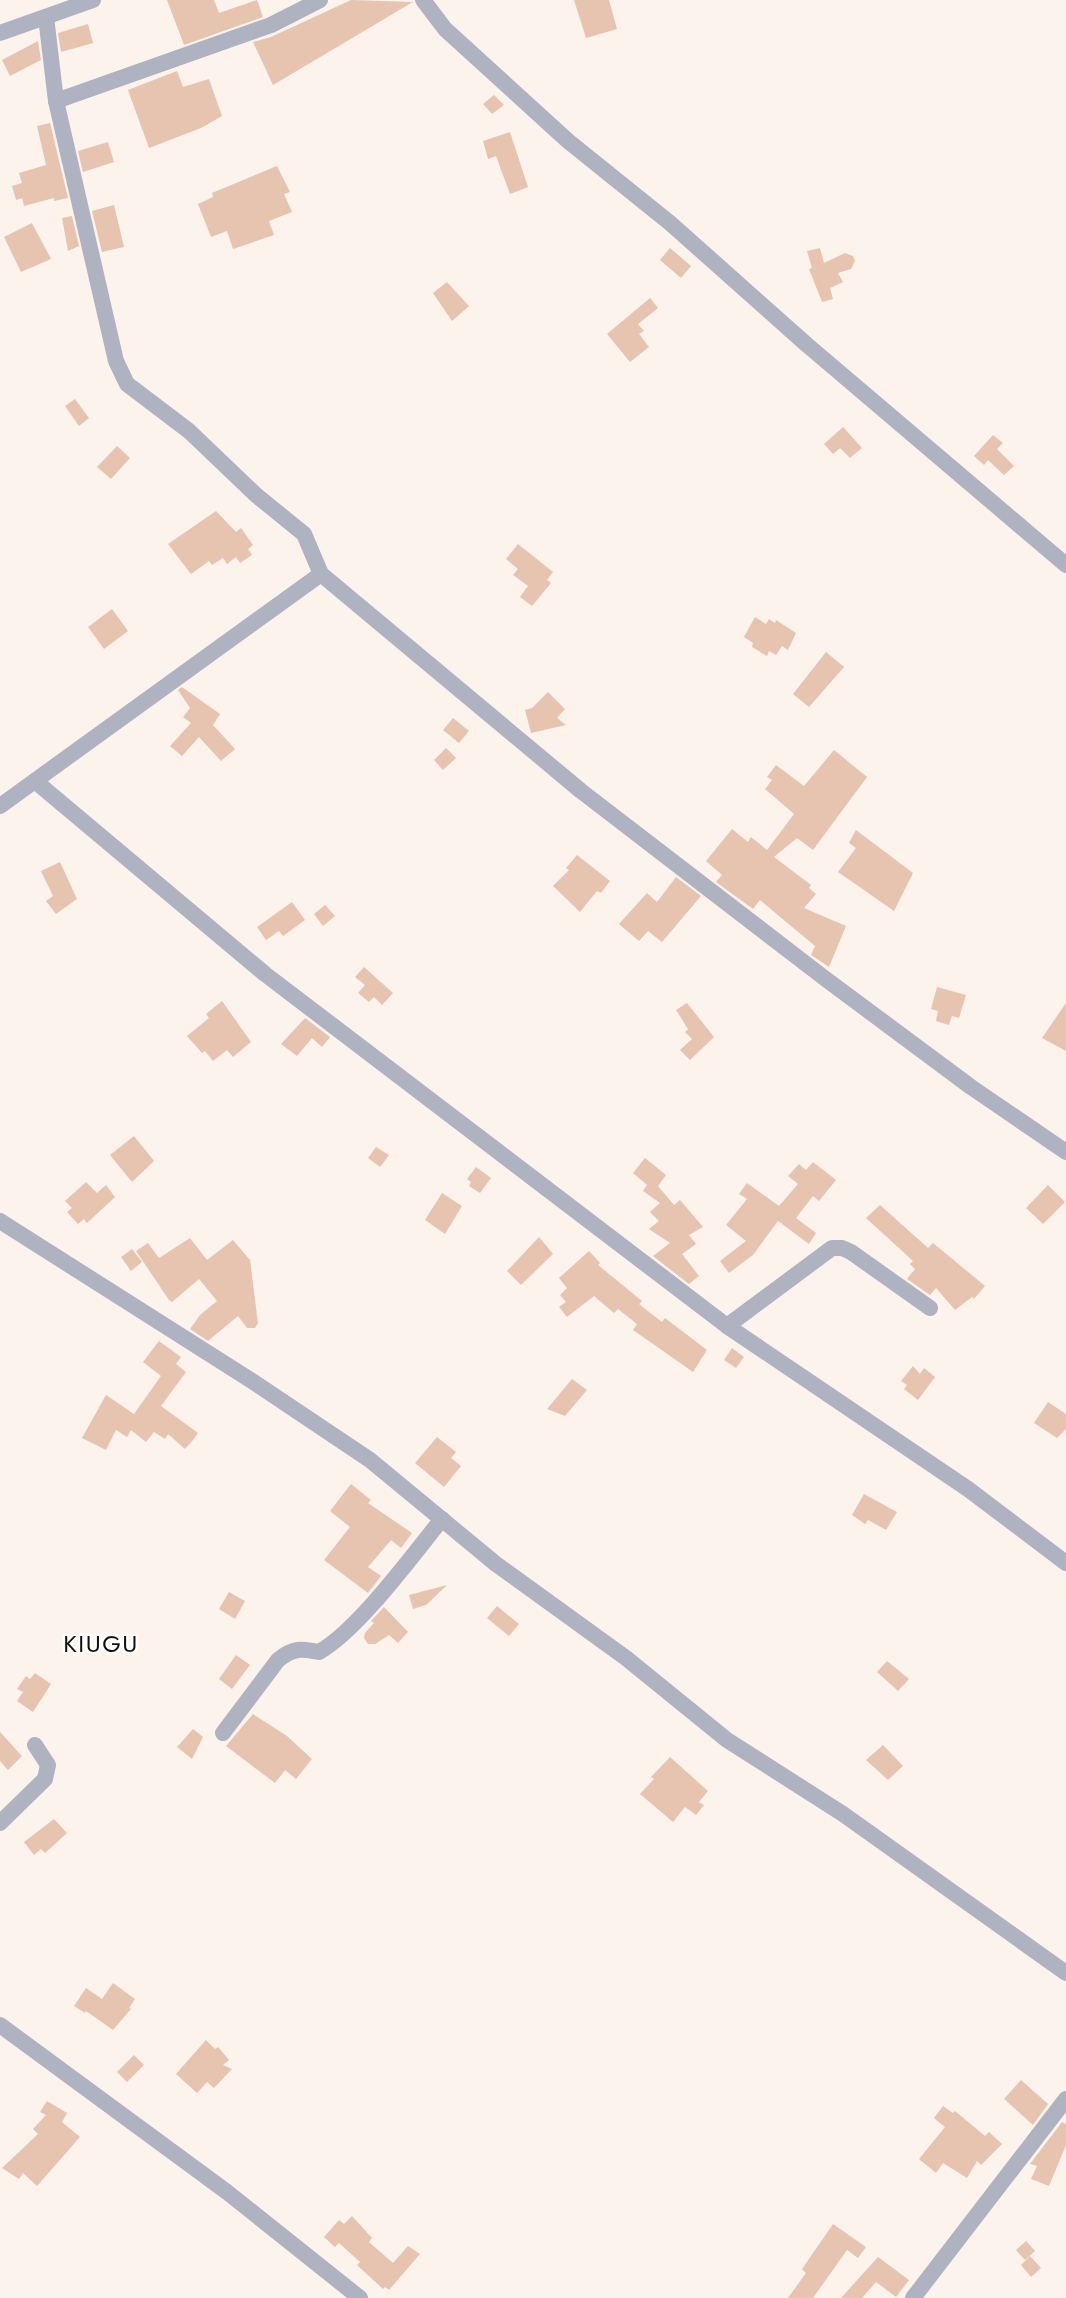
<svg xmlns="http://www.w3.org/2000/svg" width="1066" height="2298" viewBox="0 0 1066 2298" font-family="Jost,sans-serif">
<rect width="100%" height="100%" fill="#fcf3ed"/>
<g fill="#e6c4b0">
<polygon points="167,0 214,0 219,13 257,0 263,17 184,45"/>
<polygon points="351,0 413,2 273,85 253,42 271,37"/>
<polygon points="574,0 609,0 617,29 586,38"/>
<polygon points="88,24 93,43 61,52 58,33"/>
<polygon points="38,41 41,60 10,76 2,60"/>
<polygon points="177,71 183,87 209,79 222,116 201,128 149,148 128,90"/>
<polygon points="494,95 504,105 492,114 483,104"/>
<polygon points="50,123 68,198 54,201 54,198 24,206 22,198 16,200 12,186 22,183 19,173 46,165 37,126"/>
<polygon points="510,132 528,187 510,194 496,156 488,159 483,141"/>
<polygon points="108,142 114,162 83,172 78,151"/>
<polygon points="277,166 290,192 284,194 292,212 269,221 274,235 233,249 227,231 211,237 198,204 213,197 212,193"/>
<polygon points="114,205 124,247 102,252 92,211"/>
<polygon points="72,216 79,246 68,251 62,218"/>
<polygon points="32,223 51,259 21,272 4,237"/>
<polygon points="670,248 691,266 681,278 660,260"/>
<polygon points="820,248 824,263 845,253 853,256 855,261 851,269 838,273 843,282 830,288 833,299 822,302 809,269 812,268 807,251"/>
<polygon points="447,282 469,306 452,321 433,293"/>
<polygon points="650,298 658,308 638,324 644,331 639,334 649,347 630,362 607,334"/>
<polygon points="75,399 89,418 79,426 65,406"/>
<polygon points="843,427 862,448 850,458 840,448 833,454 824,444"/>
<polygon points="993,435 1003,443 997,449 1014,466 1004,475 988,460 984,465 974,456"/>
<polygon points="117,446 130,458 111,479 97,467"/>
<polygon points="216,511 236,532 241,528 253,545 248,549 252,555 240,563 236,557 227,564 223,558 212,565 209,561 191,574 168,544"/>
<polygon points="518,544 553,572 547,580 551,583 532,606 520,597 528,586 513,575 518,569 506,559"/>
<polygon points="112,609 128,631 104,649 88,627"/>
<polygon points="755,617 766,624 769,619 775,623 776,620 796,633 788,650 782,646 776,655 769,651 767,656 752,647 753,643 744,637"/>
<polygon points="826,652 844,667 809,707 793,694"/>
<polygon points="182,687 220,714 213,725 235,749 221,761 199,737 182,756 170,746 191,723 183,717 190,708 178,690"/>
<polygon points="548,692 565,709 557,718 566,725 531,733 525,710 532,708"/>
<polygon points="453,718 469,731 459,743 443,730"/>
<polygon points="446,748 456,758 443,770 434,760"/>
<polygon points="834,750 867,777 813,850 797,838 774,857 811,885 809,888 816,894 804,908 846,926 829,967 811,955 815,946 760,900 753,909 716,882 722,875 706,861 732,829 748,842 751,837 767,850 794,814 765,789 772,780 767,777 776,765 804,786"/>
<polygon points="856,830 913,873 894,911 838,872 856,848 849,843"/>
<polygon points="577,855 610,881 601,893 597,891 580,912 553,886 569,870 566,868"/>
<polygon points="60,862 77,899 56,914 46,901 53,896 41,871"/>
<polygon points="676,877 701,896 662,942 648,931 639,941 619,924 647,893 657,902"/>
<polygon points="292,902 305,920 283,936 279,931 266,940 257,927"/>
<polygon points="325,905 335,916 323,926 314,914"/>
<polygon points="364,967 393,993 382,1005 374,997 369,1002 358,993 365,985 355,977"/>
<polygon points="937,987 966,995 959,1018 952,1016 949,1025 936,1021 938,1011 931,1009"/>
<polygon points="222,1001 251,1042 233,1057 227,1050 213,1061 205,1051 202,1053 187,1036 209,1018 206,1014"/>
<polygon points="687,1003 714,1037 690,1060 680,1050 692,1039 685,1032 688,1029 676,1010"/>
<polygon points="1066,1003 1066,1051 1042,1038"/>
<polygon points="305,1018 330,1037 322,1047 312,1038 297,1056 281,1044"/>
<polygon points="134,1136 154,1161 132,1182 110,1155"/>
<polygon points="376,1147 389,1155 380,1167 368,1158"/>
<polygon points="645,1158 666,1175 658,1186 674,1205 680,1200 703,1227 689,1235 696,1244 682,1254 699,1276 689,1284 653,1256 670,1243 649,1229 659,1221 650,1212 660,1203 643,1191 647,1185 633,1173"/>
<polygon points="813,1162 836,1180 819,1201 813,1196 796,1218 816,1233 809,1244 778,1221 753,1255 729,1273 720,1261 746,1241 726,1225 747,1199 739,1194 747,1183 779,1206 798,1184 788,1176 799,1164 806,1170"/>
<polygon points="476,1167 491,1178 480,1193 469,1186 471,1182 467,1179"/>
<polygon points="86,1182 97,1193 106,1185 115,1197 87,1223 84,1219 78,1224 67,1212 72,1208 65,1201"/>
<polygon points="1048,1185 1065,1202 1043,1224 1026,1208"/>
<polygon points="442,1193 462,1206 445,1234 425,1220"/>
<polygon points="880,1205 928,1248 933,1243 985,1286 974,1299 972,1297 955,1310 936,1288 930,1295 907,1279 915,1269 910,1264 913,1261 866,1218"/>
<polygon points="539,1237 553,1254 521,1285 507,1271"/>
<polygon points="190,1238 207,1260 233,1240 250,1260 258,1323 255,1328 247,1328 238,1316 208,1341 190,1329 200,1315 217,1301 199,1279 172,1302 169,1300 136,1251 148,1243 159,1258"/>
<polygon points="132,1249 142,1262 131,1271 121,1257"/>
<polygon points="589,1251 600,1263 598,1265 642,1301 639,1304 662,1322 665,1318 707,1350 693,1372 633,1330 637,1324 618,1309 614,1313 594,1296 567,1317 559,1307 566,1302 560,1295 567,1288 559,1278"/>
<polygon points="159,1341 181,1357 176,1364 186,1372 161,1406 198,1433 193,1440 185,1449 168,1434 165,1439 154,1432 146,1442 131,1430 127,1437 116,1430 106,1450 82,1438 106,1395 134,1414 161,1376 143,1362"/>
<polygon points="732,1348 744,1357 736,1368 724,1360"/>
<polygon points="913,1366 920,1374 924,1368 935,1377 918,1400 904,1389 907,1385 901,1381"/>
<polygon points="572,1379 587,1390 565,1416 547,1409"/>
<polygon points="1048,1402 1066,1414 1066,1429 1057,1438 1034,1423"/>
<polygon points="437,1437 456,1452 451,1458 461,1466 444,1487 415,1463"/>
<polygon points="351,1484 371,1500 368,1503 412,1533 401,1548 391,1540 368,1567 381,1576 368,1593 324,1560 350,1527 330,1511"/>
<polygon points="864,1494 897,1512 886,1530 868,1520 865,1524 852,1515"/>
<polygon points="447,1585 426,1605 413,1609 409,1595"/>
<polygon points="229,1592 245,1601 235,1619 219,1609"/>
<polygon points="497,1606 519,1624 509,1636 487,1618"/>
<polygon points="384,1607 408,1632 398,1643 389,1635 375,1644 368,1644 364,1638 365,1633 374,1623 371,1621"/>
<polygon points="236,1655 250,1665 232,1689 219,1679"/>
<polygon points="887,1661 909,1679 898,1691 877,1672"/>
<polygon points="35,1673 51,1684 33,1712 17,1701 23,1692 17,1689 26,1676 30,1679"/>
<polygon points="253,1714 287,1736 312,1759 296,1779 285,1770 275,1783 226,1746"/>
<polygon points="193,1729 203,1737 192,1759 177,1747"/>
<polygon points="0,1732 22,1756 8,1770 0,1761"/>
<polygon points="883,1745 903,1766 888,1780 866,1760"/>
<polygon points="670,1757 708,1791 699,1802 704,1805 696,1815 685,1807 673,1822 640,1794 654,1779 651,1777"/>
<polygon points="54,1819 67,1833 45,1853 41,1849 34,1855 24,1842"/>
<polygon points="113,1983 135,1999 129,2008 131,2009 113,2030 86,2011 85,2013 74,2006 86,1988 102,1999"/>
<polygon points="206,2040 215,2049 218,2047 229,2060 223,2065 232,2069 214,2088 207,2082 197,2093 176,2074"/>
<polygon points="134,2055 144,2065 127,2082 117,2072"/>
<polygon points="1021,2080 1048,2104 1033,2125 1004,2099"/>
<polygon points="47,2101 67,2113 62,2122 80,2137 37,2186 23,2173 19,2179 2,2168 38,2134 33,2129 46,2115 40,2112"/>
<polygon points="943,2106 953,2113 955,2111 985,2136 989,2132 1002,2144 981,2165 977,2161 967,2178 943,2163 936,2173 919,2159 945,2127 934,2118"/>
<polygon points="1062,2122 1066,2124 1066,2145 1049,2186 1031,2179 1037,2166 1030,2164"/>
<polygon points="352,2216 372,2238 369,2242 393,2263 408,2246 420,2254 389,2290 385,2287 383,2289 357,2265 360,2262 339,2243 335,2247 324,2237 339,2220 344,2224"/>
<polygon points="833,2224 866,2247 858,2258 847,2250 813,2298 788,2298 806,2273 802,2269"/>
<polygon points="1026,2241 1035,2251 1025,2260 1016,2250"/>
<polygon points="1030,2256 1041,2268 1031,2277 1021,2265"/>
<polygon points="878,2257 909,2280 896,2297 876,2282 862,2298 841,2298"/>
</g>
<g fill="none" stroke-linecap="round" stroke-linejoin="round">
<g stroke="#aeb2c1" stroke-width="16">
<polyline points="423,0 445,29 568,141 670,223 806,344 1066,565"/>
<polyline points="46,17 56,101 116,361 127,384 189,431 256,495 304,534 321,574 581,791 827,980 971,1087 1066,1152"/>
<polyline points="0,33 93,0"/>
<polyline points="56,101 271,25 320,0"/>
<polyline points="35,781 265,974 727,1326 968,1489 1066,1563"/>
<polyline points="0,806 321,574"/>
<polyline points="0,1221 252,1381 370,1460 496,1564 626,1658 727,1740 843,1814 1066,1973"/>
<polyline points="727,1326 832,1248 842,1248 851,1252 930,1308"/>
<path d="M223,1733l55,-73c15,-12 23,-12 41,-8 39,-22 93,-96 123,-133"/>
<polyline points="0,1823 45,1779 48,1765 35,1745"/>
<polyline points="0,2025 227,2192 360,2298"/>
<polyline points="913,2298 1066,2099"/>
</g>
</g>
<g text-anchor="middle" dominant-baseline="central" stroke-width="5" stroke-linejoin="round" paint-order="stroke">
<g font-size="24" letter-spacing="1.5" fill="#12100e" stroke="#fff">
<text x="101" y="1643">KIUGU</text>
</g>
</g>
</svg>
